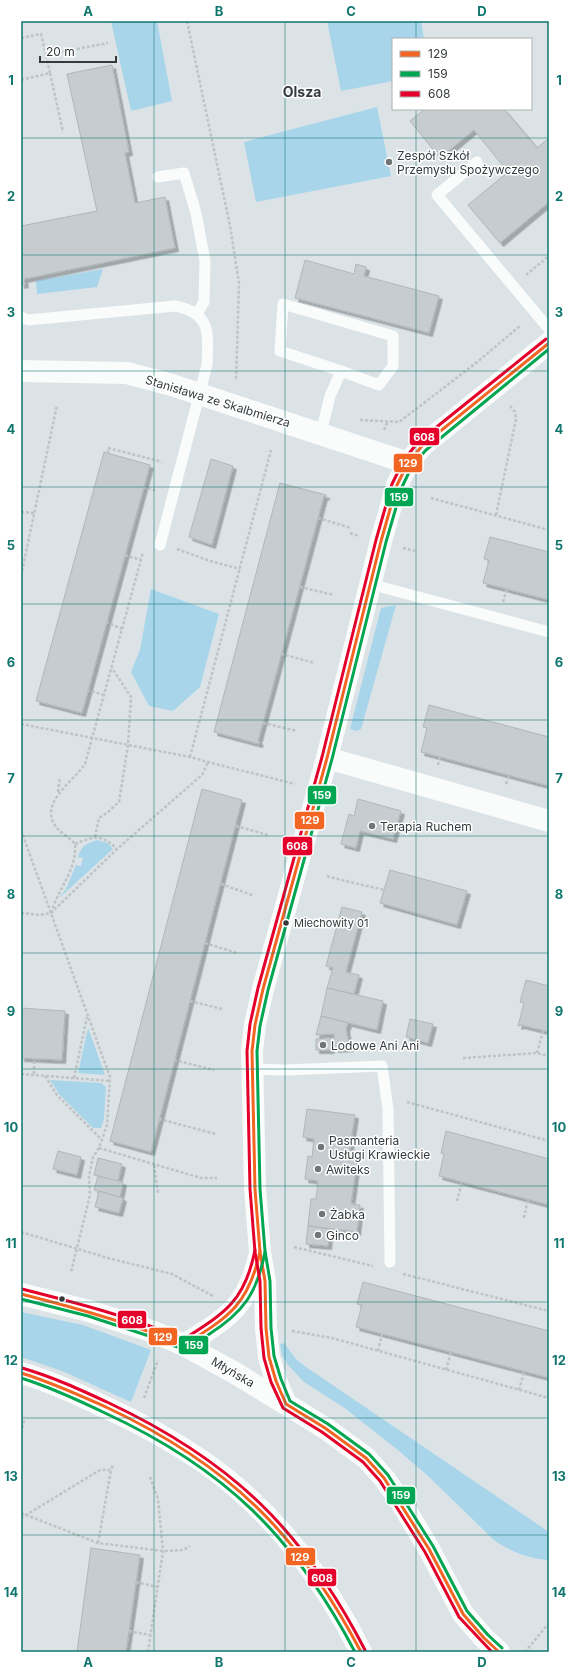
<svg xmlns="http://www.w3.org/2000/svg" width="570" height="1673" viewBox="0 0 570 1673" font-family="Inter,sans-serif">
<defs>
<filter id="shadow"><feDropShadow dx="3.5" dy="3.5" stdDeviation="0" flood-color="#0004"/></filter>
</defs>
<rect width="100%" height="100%" fill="#dbe3e7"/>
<g fill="#a8d5ea">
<polygon points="111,21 157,21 172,101 131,111"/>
<polygon points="327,21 421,21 424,39 393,39 393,81 341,91"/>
<polygon points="377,107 391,176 256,202 244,142"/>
<polygon points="103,269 97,287 37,294 36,281"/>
<polygon points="151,589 219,614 200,687 173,711 149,706 131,672 140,650"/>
<polygon points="396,605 361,729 357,731 350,729 381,608"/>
<path d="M97,840l11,3 5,6 -54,49 7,-9 10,-24 5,1 2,-8 -5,-1c3,-11 9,-14 19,-17z"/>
<polygon points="88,1028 105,1075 78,1073"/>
<polygon points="50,1080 101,1083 106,1087 104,1119 101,1128 93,1128 60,1095"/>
<polygon points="21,1312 83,1325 151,1350 131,1402 62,1371 21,1357"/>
<path d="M284,1343l12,16 10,8 243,165v28c-20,-1 -38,-8 -55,-20l-66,-64 -29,-25 -53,-42 -42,-27 -16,-17 -6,-9 -2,-12z"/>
</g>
<g fill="#c6cccf" stroke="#b1b6b9" filter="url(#shadow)">
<polygon points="112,65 129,152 125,153 135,203 165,197 175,248 24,279 25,284 21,285 21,226 97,211 67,74"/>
<polygon points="425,109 504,109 537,148 549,138 549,202 500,243 468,205 508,172 474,130 440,158 410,121"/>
<polygon points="305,260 354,274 356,264 366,267 364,276 439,296 429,333 295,298"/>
<polygon points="104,452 150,465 82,713 36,701"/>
<polygon points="211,459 233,466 212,545 189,537"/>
<polygon points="280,483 326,495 326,497 324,496 263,723 258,741 260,742 259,744 214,732"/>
<polygon points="490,537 549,552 549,600 483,583 489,560 484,559"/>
<polygon points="429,705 549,737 549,786 421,752 427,728 423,727"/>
<polygon points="202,789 242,800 151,1152 110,1141"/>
<polygon points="358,799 401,811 393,839 360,831 356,848 341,844 349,814 354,816"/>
<polygon points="390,870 467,891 457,925 380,903"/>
<polygon points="342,907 362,912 346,972 359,975 354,994 327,988 333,968 326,966"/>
<polygon points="526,980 549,986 549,1032 521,1025 518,1026 524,1003 520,1002"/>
<polygon points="327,988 383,1001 377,1030 321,1016"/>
<polygon points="21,1008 65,1011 62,1060 21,1058"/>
<polygon points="321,1016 348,1023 346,1029 350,1048 335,1049 334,1034 316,1035"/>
<polygon points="410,1019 433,1024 428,1043 406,1037"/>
<polygon points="330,1038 331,1050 316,1050 316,1039"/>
<polygon points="307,1109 355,1115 348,1160 357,1161 351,1204 360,1205 357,1232 308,1226 311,1199 316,1199 318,1181 305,1179 308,1156 312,1157 314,1139 303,1137"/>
<polygon points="446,1131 549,1159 549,1205 439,1176 444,1154 441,1153"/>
<polygon points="58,1151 81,1157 77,1175 53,1169"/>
<polygon points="98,1158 122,1164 118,1181 94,1175"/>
<polygon points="98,1176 123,1182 120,1197 94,1190"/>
<polygon points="99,1191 123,1198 119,1213 95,1207"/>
<polygon points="308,1226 330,1229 328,1246 306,1244"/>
<polygon points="363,1282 549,1331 549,1378 356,1327 362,1305 357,1304"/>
<polygon points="91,1548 140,1555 126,1652 77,1652"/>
</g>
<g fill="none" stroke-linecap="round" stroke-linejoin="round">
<g stroke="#c0c3c5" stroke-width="2.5" stroke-dasharray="3 2" stroke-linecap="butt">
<polyline points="187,21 230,226 239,283 236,381"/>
<polyline points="21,38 41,34 46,55"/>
<polyline points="50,73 46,55 108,43"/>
<polyline points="21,80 50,73 63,132"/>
<polyline points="526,275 549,256"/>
<polyline points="360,420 399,422 476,363 521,325"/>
<polyline points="384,430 388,421"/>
<polyline points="108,453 108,448 162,462"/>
<polyline points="143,487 155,490"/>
<polyline points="431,498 549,530"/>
<polyline points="21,512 35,513"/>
<polyline points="496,515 516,419 515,412 510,406"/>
<polyline points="318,518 351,528"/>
<polyline points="350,533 359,536"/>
<polyline points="403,548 415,551"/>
<polyline points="177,549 210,561 240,569"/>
<polyline points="125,555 141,560"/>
<polyline points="21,576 57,405"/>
<polyline points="300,587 334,595"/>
<polyline points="503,602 507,589"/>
<polyline points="106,622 122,629"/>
<polyline points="281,654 315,663"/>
<polyline points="87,690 104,695"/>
<polyline points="263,723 297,731"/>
<polyline points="21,724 190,757 208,762 295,784"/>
<polyline points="190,757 271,450"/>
<polyline points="438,765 440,757"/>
<polyline points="506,784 509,775"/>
<polyline points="58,792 60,777"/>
<polyline points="236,826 268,835"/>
<polyline points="21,830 110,1077 107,1125 99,1148 93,1157 89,1176 90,1195 71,1272"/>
<polyline points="95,837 99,818 108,812 119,802 128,745 131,697 112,668"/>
<path d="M75,844c19,-8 27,-10 42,5"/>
<path d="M327,876c19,6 38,9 57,14"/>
<polyline points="221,884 252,895"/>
<polyline points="21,913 40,915 51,913 117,849 202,775 208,762"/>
<path d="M51,913c7,-24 26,-43 24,-69 -6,-7 -14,-11 -19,-17 -18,-24 18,-46 29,-63l58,-212"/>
<polyline points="205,943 237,953"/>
<polyline points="190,1001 222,1009"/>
<polyline points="537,1053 543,1031"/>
<polyline points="463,1058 537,1053 549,1056"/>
<polyline points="174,1060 214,1070"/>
<polyline points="21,1074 110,1081"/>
<polyline points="34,1074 34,1058"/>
<polyline points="45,1076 57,1095 102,1140"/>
<polyline points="74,1078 87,1017"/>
<polyline points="407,1102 549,1141"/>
<polyline points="159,1119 216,1134"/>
<polyline points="99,1148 201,1178 217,1178"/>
<polyline points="154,1165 158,1194"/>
<polyline points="457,1201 462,1182"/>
<polyline points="524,1218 528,1199"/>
<polyline points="21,1232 108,1258 172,1274 213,1296"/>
<polyline points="294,1247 373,1266"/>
<polyline points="403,1274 549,1311"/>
<polyline points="292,1331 332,1338 549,1398"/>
<polyline points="378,1351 382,1334"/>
<polyline points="446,1370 451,1352"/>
<polyline points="519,1390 524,1372"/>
<polyline points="144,1398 158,1360"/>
<polyline points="21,1433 24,1420"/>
<polyline points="21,1513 98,1543 163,1551 183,1550 190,1546"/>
<polyline points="21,1518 100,1470 111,1470 113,1465"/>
<polyline points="98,1543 111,1470"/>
<polyline points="136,1582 157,1587"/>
<polyline points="129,1631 150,1635"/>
<polyline points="148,1652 163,1551 158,1499 150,1477"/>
<polyline points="525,1652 549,1623"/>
</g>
<g stroke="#fafbfb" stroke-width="11">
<polyline points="477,162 437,195 549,329"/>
<polyline points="158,177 184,173 196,213 205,261 204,302 197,314"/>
<path d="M21,317l7,3 147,-14c37,7 33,28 32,59l-47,180"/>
<polyline points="321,433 330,396 341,371 280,351 283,304 393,336 393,366 379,385 341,371"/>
<polyline points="370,584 549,632"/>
<polyline points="252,1069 285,1070 382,1066 388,1109 390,1262"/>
</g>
<g stroke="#fafbfb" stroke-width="22">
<polyline points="21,371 127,373 172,385 408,463"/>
<polyline points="327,758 549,821"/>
<path d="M184,1345c42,-27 62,-35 75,-88"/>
<polyline points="286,1404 276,1381 269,1357 266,1328 265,1281 260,1252 255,1189 252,1051 255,1025 263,989 327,758 381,541 397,485 408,463 422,446 549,343"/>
</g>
<g stroke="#fafbfb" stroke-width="22">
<polyline points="21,1294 89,1311 151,1331 184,1345 235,1373 325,1428 366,1458 384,1478 401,1502 429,1549 463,1614 484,1638 499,1652"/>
<path d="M21,1373c29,8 56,21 84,34 35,16 68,34 100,56 67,47 120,116 156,189"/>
</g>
<g stroke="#fff" stroke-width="6">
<g id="bus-1">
<path d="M21,1294c56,14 110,29 163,51 44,-28 65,-40 76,-94"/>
<path d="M21,1373c30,9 58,22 87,35 121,57 191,126 253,244"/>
<polyline points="499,1652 484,1638 463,1614 429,1549 384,1478 366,1458 325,1428 286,1404 276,1381 269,1357 266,1328 265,1281 260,1252 255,1189 252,1051 255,1025 263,989 327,758 381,541 397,485 408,463 422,446 549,343"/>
</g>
</g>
<g stroke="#fff" stroke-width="6">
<g id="bus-2">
<path d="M21,1299l67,17 61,20 36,14c8,-4 16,-10 23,-15 36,-23 49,-42 57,-83"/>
<path d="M21,1378c29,9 57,22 84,35 119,55 189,123 250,239"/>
<polyline points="502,1648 488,1635 467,1611 433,1546 388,1475 369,1454 328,1424 290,1401 281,1379 274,1356 271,1328 270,1281 265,1251 260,1189 257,1051 260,1026 268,990 332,759 386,542 402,487 412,466 426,450 549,349"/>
</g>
</g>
<g stroke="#fff" stroke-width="6">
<g id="bus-3">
<path d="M22,1289c55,14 109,28 162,50 41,-26 61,-38 71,-89"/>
<path d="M22,1368c31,9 59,22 87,35 123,58 194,127 256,247"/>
<polyline points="492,1652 459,1617 425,1552 380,1481 363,1462 322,1432 283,1408 271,1382 264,1358 261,1328 260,1281 255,1252 250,1189 247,1051 250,1024 258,988 322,757 376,540 392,484 404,460 418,442 546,339"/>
</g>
</g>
<use href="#bus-1" stroke="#f26522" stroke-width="3"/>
<use href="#bus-2" stroke="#00a651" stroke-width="3"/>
<use href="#bus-3" stroke="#e4002b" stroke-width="3"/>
</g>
<path fill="none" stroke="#0f766e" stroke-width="1" stroke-opacity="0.55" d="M154,21v1631M285,21v1631M416,21v18M416,109v1543M21,138h528M21,255h528M21,371h528M21,487h528M21,604h528M21,720h528M21,836h528M21,953h528M21,1069h528M21,1186h528M21,1302h528M21,1418h528M21,1535h528"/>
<g fill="#6f7578" stroke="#fff" stroke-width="1.5">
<circle cx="389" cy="162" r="4"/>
<circle cx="372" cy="826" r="4"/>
<circle cx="323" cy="1045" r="4"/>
<circle cx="321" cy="1147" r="4"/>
<circle cx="318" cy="1169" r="4"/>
<circle cx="322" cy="1214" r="4"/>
<circle cx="318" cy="1235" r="4"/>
</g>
<g fill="#353a3d" stroke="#fff" stroke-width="1.5">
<circle cx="286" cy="923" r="3.5"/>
<circle cx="62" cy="1299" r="3.5"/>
</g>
<g text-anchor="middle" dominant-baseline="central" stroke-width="3" stroke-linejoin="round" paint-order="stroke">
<g font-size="11" fill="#353a3d" stroke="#fff" text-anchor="start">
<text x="294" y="923">Miechowity 01</text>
</g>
<g font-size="12" fill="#353a3d" stroke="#fff" text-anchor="start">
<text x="397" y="155">Zespół Szkół<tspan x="397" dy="14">Przemysłu Spożywczego</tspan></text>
<text x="380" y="826">Terapia Ruchem</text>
<text x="331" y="1045">Lodowe Ani Ani</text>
<text x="329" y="1140">Pasmanteria<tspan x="329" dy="14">Usługi Krawieckie</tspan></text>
<text x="326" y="1169">Awiteks</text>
<text x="330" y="1214">Żabka</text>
<text x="326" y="1235">Ginco</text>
</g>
<g font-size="12" fill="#353a3d" stroke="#fff">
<text transform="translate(218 401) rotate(17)">Stanisława ze Skalbmierza</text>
<text transform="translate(233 1372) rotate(30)">Młyńska</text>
</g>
<g font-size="14" font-weight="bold" fill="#353a3d" stroke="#fff">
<text x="302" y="91">Olsza</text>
</g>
</g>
<g stroke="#fff" stroke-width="1.5">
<rect x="409" y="427" width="31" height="19" rx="4" fill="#e4002b"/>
<rect x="393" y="453" width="30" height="20" rx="4" fill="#f26522"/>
<rect x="384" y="487" width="30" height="20" rx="4" fill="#00a651"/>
<rect x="307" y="785" width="30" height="20" rx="4" fill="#00a651"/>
<rect x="294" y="811" width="31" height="19" rx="4" fill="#f26522"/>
<rect x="282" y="836" width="31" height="20" rx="4" fill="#e4002b"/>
<rect x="117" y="1310" width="30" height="19" rx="4" fill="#e4002b"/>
<rect x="148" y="1327" width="30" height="19" rx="4" fill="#f26522"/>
<rect x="178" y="1335" width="31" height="20" rx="4" fill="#00a651"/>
<rect x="386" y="1486" width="30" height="19" rx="4" fill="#00a651"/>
<rect x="285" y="1547" width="31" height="19" rx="4" fill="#f26522"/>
<rect x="307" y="1568" width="30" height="19" rx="4" fill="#e4002b"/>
</g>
<g font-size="11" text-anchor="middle" font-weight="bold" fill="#fff">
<text x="424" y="441">608</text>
<text x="408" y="467">129</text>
<text x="399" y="501">159</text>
<text x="322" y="799">159</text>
<text x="310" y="824">129</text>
<text x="297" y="850">608</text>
<text x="132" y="1324">608</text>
<text x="163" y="1341">129</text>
<text x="194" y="1349">159</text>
<text x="401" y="1499">159</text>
<text x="300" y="1561">129</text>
<text x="322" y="1582">608</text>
</g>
<rect width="570" height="1673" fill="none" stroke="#ffffff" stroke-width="44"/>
<rect x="392" y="38" width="140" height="72" fill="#ffffff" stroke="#aeb0b1"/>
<rect x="400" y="51" width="20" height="6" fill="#f26522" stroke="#aeb0b1"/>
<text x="428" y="58" font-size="12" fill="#353a3d">129</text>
<rect x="400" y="71" width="20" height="6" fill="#00a651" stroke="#aeb0b1"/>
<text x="428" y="78" font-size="12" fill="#353a3d">159</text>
<rect x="400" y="91" width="20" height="6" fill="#e4002b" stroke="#aeb0b1"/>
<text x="428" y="98" font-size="12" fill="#353a3d">608</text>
<path d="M40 56v6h76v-6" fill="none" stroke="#353a3d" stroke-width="2"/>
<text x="46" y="56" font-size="12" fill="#353a3d" stroke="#ffffff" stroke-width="3" paint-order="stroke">20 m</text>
<rect x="22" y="22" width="526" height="1629" fill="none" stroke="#0f766e" stroke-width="1.5"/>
<g font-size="13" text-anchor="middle" font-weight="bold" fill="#0f766e">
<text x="88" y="16">A</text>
<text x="219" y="16">B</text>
<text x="351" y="16">C</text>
<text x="482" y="16">D</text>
<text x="11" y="85">1</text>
<text x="559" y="85">1</text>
<text x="11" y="201">2</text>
<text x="559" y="201">2</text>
<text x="11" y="317">3</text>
<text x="559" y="317">3</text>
<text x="11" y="434">4</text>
<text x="559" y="434">4</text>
<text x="11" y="550">5</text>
<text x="559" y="550">5</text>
<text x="11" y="667">6</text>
<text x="559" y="667">6</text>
<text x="11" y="783">7</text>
<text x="559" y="783">7</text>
<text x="11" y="899">8</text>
<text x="559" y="899">8</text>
<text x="11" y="1016">9</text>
<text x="559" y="1016">9</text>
<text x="11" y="1132">10</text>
<text x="559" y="1132">10</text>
<text x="11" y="1248">11</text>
<text x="559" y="1248">11</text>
<text x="11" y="1365">12</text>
<text x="559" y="1365">12</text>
<text x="11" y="1481">13</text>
<text x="559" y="1481">13</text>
<text x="11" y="1597">14</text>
<text x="559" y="1597">14</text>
<text x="88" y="1667">A</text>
<text x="219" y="1667">B</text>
<text x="351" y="1667">C</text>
<text x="482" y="1667">D</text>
</g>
</svg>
